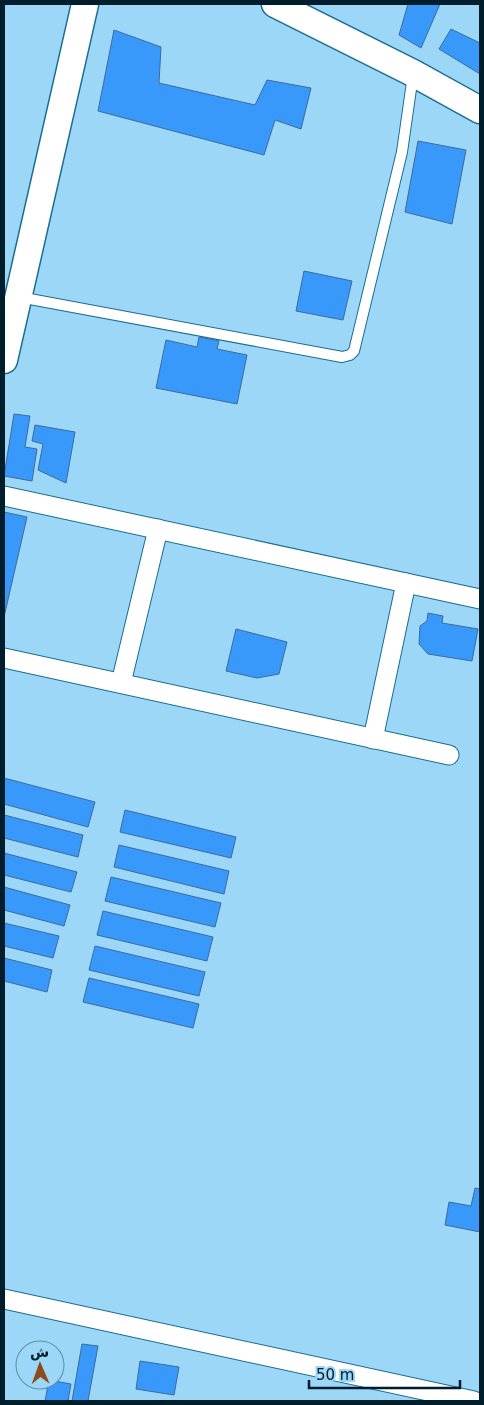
<svg xmlns="http://www.w3.org/2000/svg" width="484" height="1405" viewBox="0 0 484 1405" font-family="'DejaVu Sans',Vazirmatn,sans-serif">
<rect width="100%" height="100%" fill="#9cd7f7"/>
<g fill="#3899fb" stroke="#3d6b9d">
<polygon points="408,4 440,4 421,48 399,35"/>
<polygon points="451,29 480,43 480,74 439,49"/>
<polygon points="114,30 161,47 159,83 255,105 267,80 311,88 301,129 275,120 264,155 98,111"/>
<polygon points="418,141 466,150 452,224 405,212"/>
<polygon points="304,271 352,281 343,320 296,311"/>
<polygon points="199,337 219,341 217,349 247,355 237,404 156,388 166,340 197,347"/>
<polygon points="14,414 30,416 25,447 37,449 32,481 4,476"/>
<polygon points="35,425 75,432 66,483 38,470 43,444 32,441"/>
<polygon points="4,512 27,517 4,617"/>
<polygon points="428,613 443,616 442,623 478,629 472,661 428,654 419,644 420,626 427,621"/>
<polygon points="236,629 287,642 279,674 257,678 226,671"/>
<polygon points="4,778 95,802 88,827 4,804"/>
<polygon points="125,810 236,837 231,858 120,832"/>
<polygon points="4,815 83,835 78,857 4,838"/>
<polygon points="119,845 229,871 224,894 114,867"/>
<polygon points="4,853 77,872 71,892 4,875"/>
<polygon points="111,877 221,903 215,927 105,901"/>
<polygon points="4,887 70,905 64,926 4,910"/>
<polygon points="103,911 213,937 207,961 97,935"/>
<polygon points="4,923 59,936 53,958 4,946"/>
<polygon points="95,946 205,972 199,996 89,970"/>
<polygon points="4,958 52,970 47,992 4,981"/>
<polygon points="89,978 199,1004 193,1028 83,1002"/>
<polygon points="475,1188 480,1189 480,1232 445,1225 449,1202 471,1206"/>
<polygon points="82,1344 98,1346 88,1401 72,1401"/>
<polygon points="140,1361 179,1367 174,1395 136,1389"/>
<polygon points="49,1380 71,1384 68,1401 45,1401"/>
</g>
<g fill="none" stroke-linecap="round" stroke-linejoin="round">
<g stroke="#196e91" stroke-width="12">
<polyline id="lane" points="19,297 342,357 350,355 354,351 402,152 413,75"/>
</g>
<g stroke="#196e91" stroke-width="21">
<g id="street">
<polyline points="4,496 480,599"/>
<polyline points="4,658 449,755"/>
<polyline points="121,683 158,529"/>
<polyline points="373,739 406,583"/>
<polyline points="4,1299 474,1401"/>
</g>
</g>
<g stroke="#196e91" stroke-width="29">
<g id="secondary">
<polyline points="275,4 413,73 480,110"/>
<polyline points="4,360 85,4"/>
</g>
</g>
<use href="#lane" stroke="#fff" stroke-width="10"/>
<use href="#street" stroke="#fff" stroke-width="19"/>
<use href="#secondary" stroke="#fff" stroke-width="26"/>
</g>
<rect width="484" height="1405" fill="none" stroke="#001d2b" stroke-width="10"/>
<g transform="translate(40 1365) rotate(358)"><circle r="24" fill="#9cd7f7" stroke="#5e8da5"/>
<path d="M0-4L9 19L0 12L-9 19Z" fill="#8d4a1a"/>
<text y="-8" font-size="14" font-weight="bold" text-anchor="middle" fill="#001d2b">ش</text>
</g>
<path d="M309 1380v8h151v-8" fill="none" stroke="#001d2b" stroke-width="2.5"/>
<text x="316" y="1380" font-size="15" fill="#001d2b" stroke="#9cd7f7" stroke-width="4" paint-order="stroke">50 m</text>
</svg>
